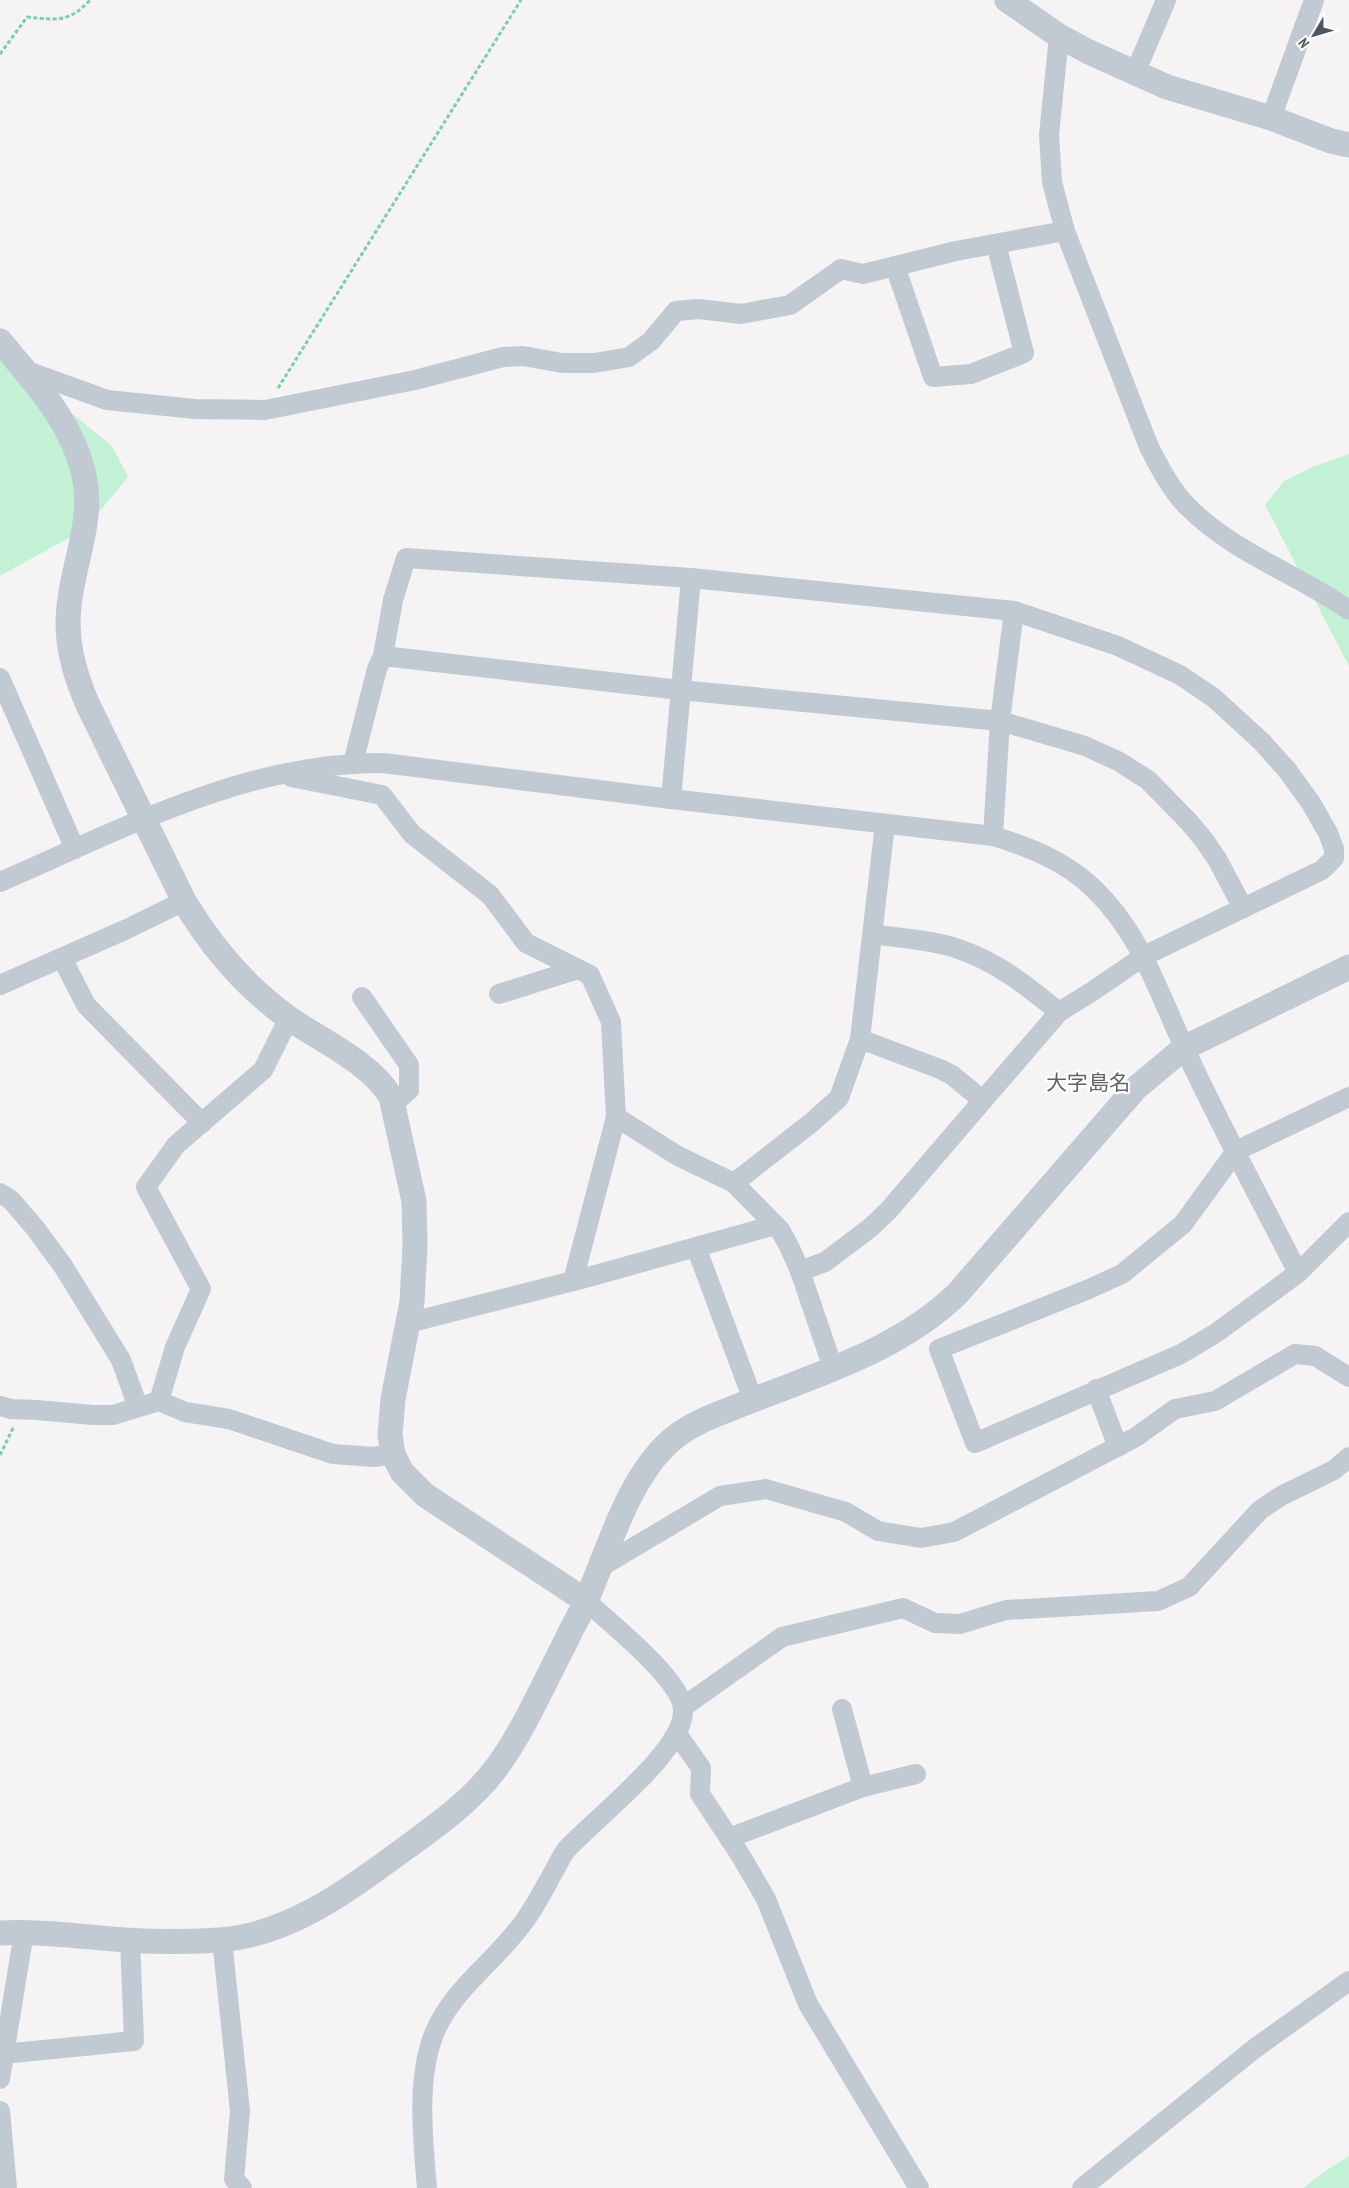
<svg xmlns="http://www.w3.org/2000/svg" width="1349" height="2188" viewBox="0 0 1349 2188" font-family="'PT Sans Narrow','Noto Sans JP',sans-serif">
<rect width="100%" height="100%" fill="#f5f3f3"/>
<g fill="#c3f1d5">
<polygon points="0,355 112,446 128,477 85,529 0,576"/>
<polygon points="1349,454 1349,666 1265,505 1284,481 1315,466"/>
<polygon points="1349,2156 1349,2188 1303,2188 1324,2172"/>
</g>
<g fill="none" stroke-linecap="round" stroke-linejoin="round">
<g stroke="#7ad0a6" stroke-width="3" stroke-dasharray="4 2.5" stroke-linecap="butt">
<path d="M0,54l27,-37c29,3 42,6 63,-17"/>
<polyline points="278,388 521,0"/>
<polyline points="0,1455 14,1426"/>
</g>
<g stroke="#c1cad2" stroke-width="20">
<path d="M1059,36l-10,99 3,47 13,49 84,216c11,21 22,43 39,60 46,46 109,67 161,103"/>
<polyline points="1135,73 1166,0"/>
<polyline points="1271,118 1314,0"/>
<polyline points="895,266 933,377 971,374 1024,353 996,244"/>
<polyline points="24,370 107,400 195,409 265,410 415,380 503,357 523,356 562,363 594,363 629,357 651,341 676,311 699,309 741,314 790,305 841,269 863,274 956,251 1065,231"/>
<polyline points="383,656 680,690 1000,721 1058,738 1085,746 1118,761 1148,780 1189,822 1204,840 1217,859 1243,908"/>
<polyline points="0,678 75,849"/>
<polyline points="353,763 377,669 383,656 393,600 406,558 691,578 1014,611 1118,646 1180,675 1214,698 1262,742 1287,770 1311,803 1328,833 1334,849 1334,858 1322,870 1144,956 1093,991 1059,1012 888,1211 870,1228 825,1262 800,1271"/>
<polyline points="291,777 382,795 412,834 490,895 526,943 590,975 611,1022 616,1117 573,1281"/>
<polyline points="671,799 691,578"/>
<polyline points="993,836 1000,721 1014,611"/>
<path d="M0,882c122,-53 247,-120 383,-119l288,36 322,37c36,11 72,25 100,52 46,43 65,103 91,159 35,77 76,151 114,226"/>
<path d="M873,934c30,5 63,6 91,17 36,13 65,37 95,61"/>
<polyline points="62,958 86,1005 202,1123"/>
<polyline points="0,985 127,929 184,901"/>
<polyline points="499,994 578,969"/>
<polyline points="362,997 409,1065 409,1090 393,1104"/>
<polyline points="860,1039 940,1069 952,1075 982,1100"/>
<polyline points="1349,1097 1236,1151 1183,1224 1122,1274 1089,1289 939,1349 975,1443 1181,1354 1216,1333 1298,1273 1349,1222"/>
<polyline points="616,1117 678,1156 734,1183 780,1230 789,1246 800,1271 833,1368"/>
<polyline points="734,1183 811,1123 839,1098 860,1039 885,824"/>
<polyline points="0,1193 11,1200 35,1228 63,1266 121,1360 138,1407"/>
<polyline points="696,1247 753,1400"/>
<polyline points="408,1323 585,1278 775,1225"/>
<polyline points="1096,1389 1118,1447"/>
<polyline points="159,1401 175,1347 201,1289 146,1187 176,1145 263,1070 289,1018"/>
<polyline points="0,1406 11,1409 37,1410 92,1415 113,1415 159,1401 185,1412 229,1419 333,1454 374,1457 393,1454"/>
<polyline points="599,1568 720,1496 766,1489 846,1512 878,1531 921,1538 954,1532 1136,1437 1175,1409 1215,1401 1295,1354 1315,1356 1349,1377"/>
<polyline points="683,1707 782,1637 903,1608 935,1623 960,1624 1006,1610 1158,1601 1189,1587 1260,1510 1281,1496 1334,1470 1349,1457"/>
<polyline points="842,1709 863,1787"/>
<polyline points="677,1734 701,1768 700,1794 741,1856 766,1899 808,2004 919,2188"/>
<polyline points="729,1838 863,1787 916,1774"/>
<polyline points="222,1940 240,2111 234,2179 242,2188"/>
<polyline points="3,2054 134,2041 130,1940"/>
<polyline points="0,2079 24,1932"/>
<polyline points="0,2111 7,2188"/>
<path d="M427,2188c-4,-47 -11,-109 7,-154 18,-45 61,-72 89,-111 12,-16 21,-34 31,-52 4,-7 8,-16 13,-22 28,-31 119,-99 116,-140 -2,-30 -74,-87 -97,-108"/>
<polyline points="1082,2188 1254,2049 1349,1981"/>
</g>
<g stroke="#c1cad2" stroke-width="25">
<polyline points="1007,0 1059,36 1089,52 1167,87 1271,118 1331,141 1349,145"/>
<path d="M0,341c34,41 72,80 84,134 10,47 -11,87 -15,132 -4,34 5,65 18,96l97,198c28,47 61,86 106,118 32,22 81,44 101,78l23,104 1,45 -3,56 -19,97 -3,36 3,19 9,18 23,23 161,106"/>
<path d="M0,1933c42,-2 84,4 125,7 31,2 64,2 94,0 71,-5 129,-50 184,-90 33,-24 69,-49 94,-83 28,-39 47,-84 69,-126 6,-14 14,-26 20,-40 22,-50 40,-116 79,-155 22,-23 54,-32 83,-44 73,-29 153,-53 210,-109l163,-188 15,-17 48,-40 165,-81"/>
</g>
</g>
<g text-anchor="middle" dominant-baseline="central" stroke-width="4.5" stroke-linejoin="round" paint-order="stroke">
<g font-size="21" fill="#5f6368" stroke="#fff">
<text x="1088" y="1082">大字島名</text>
</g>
</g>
<g transform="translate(1314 35) rotate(232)" stroke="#ffffff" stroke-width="4" paint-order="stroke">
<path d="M0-4L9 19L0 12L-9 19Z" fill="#4a5661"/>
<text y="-8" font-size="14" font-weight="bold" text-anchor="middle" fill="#4a5661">N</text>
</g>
</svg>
